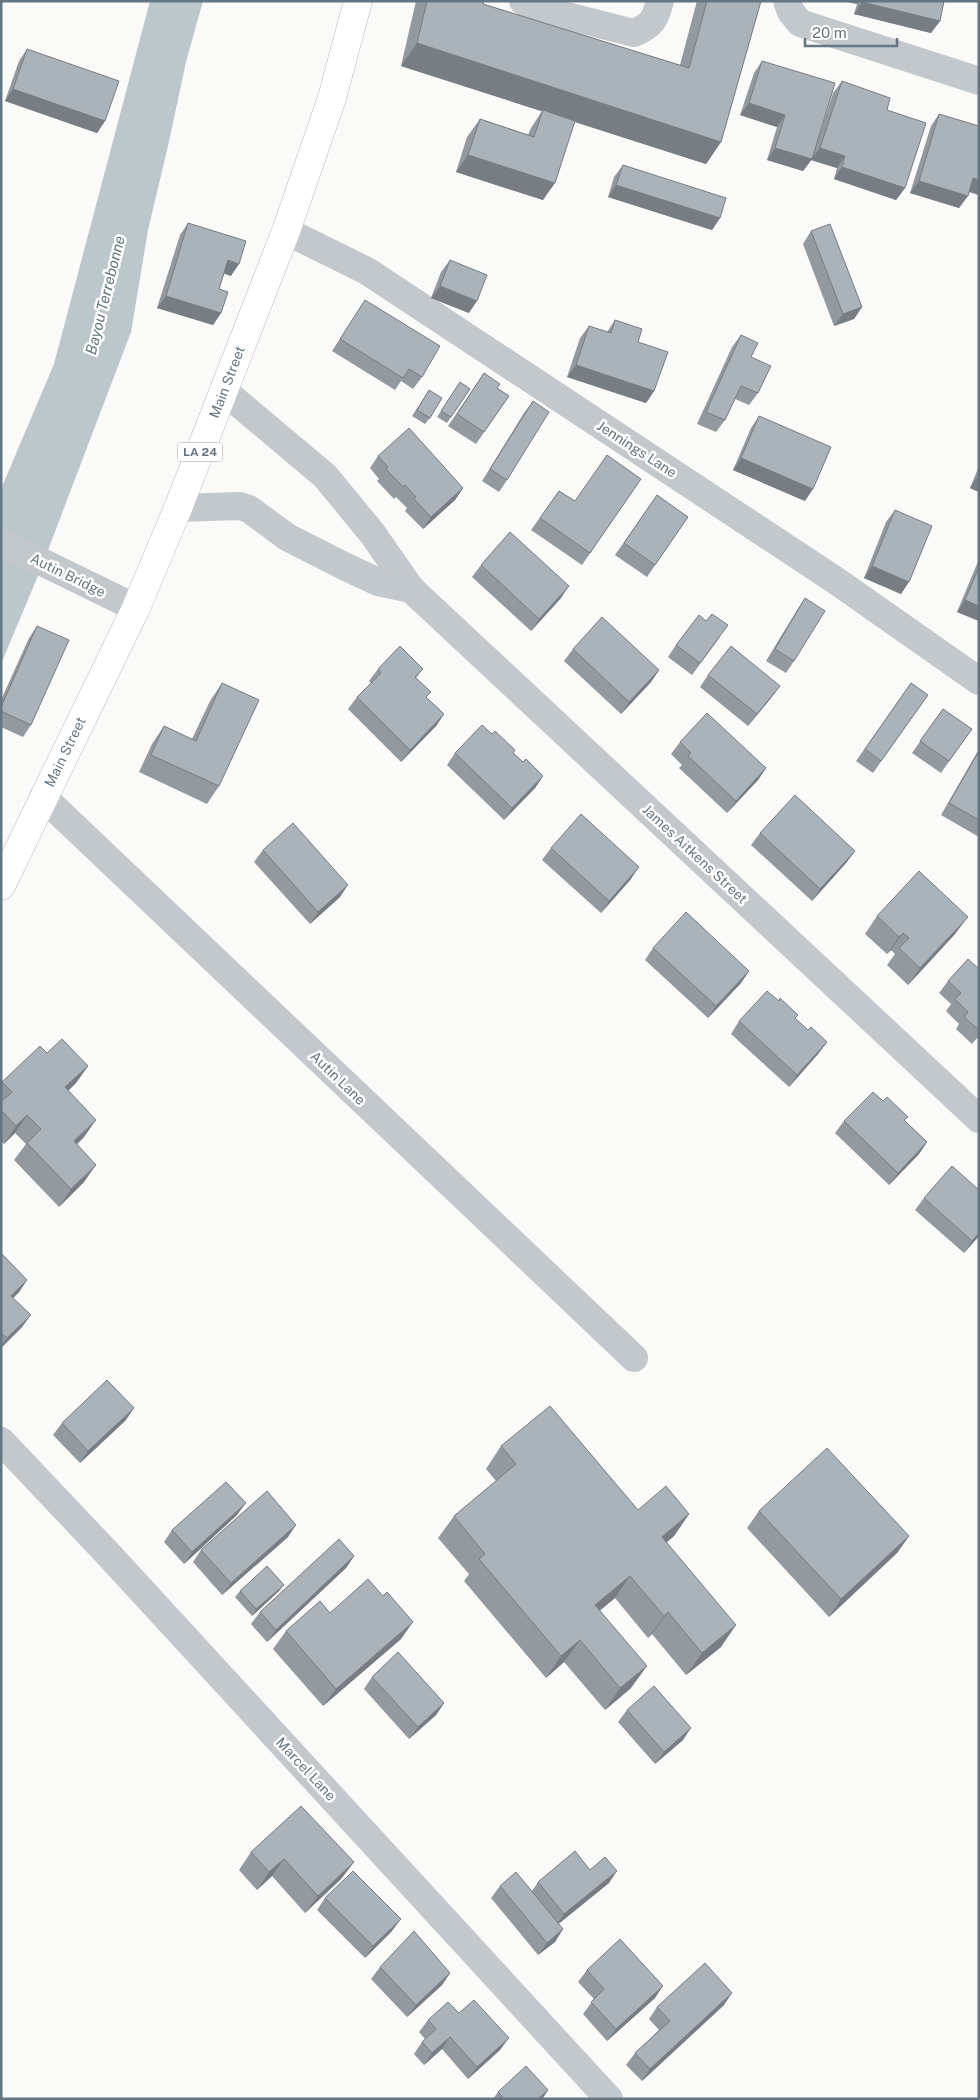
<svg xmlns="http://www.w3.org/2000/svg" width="980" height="2100" viewBox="0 0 980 2100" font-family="'Public Sans',sans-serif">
<rect width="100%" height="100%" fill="#fafaf8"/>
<polygon fill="#bbc7cb" points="150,1 203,1 186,62 168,146 148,230 131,332 40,571 1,664 1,489 54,364"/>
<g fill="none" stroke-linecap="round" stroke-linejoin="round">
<g stroke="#b5babe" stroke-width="29">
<polyline id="major" points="1,886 136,608 178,508 286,231 332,98 358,1"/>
</g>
<g stroke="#c3c8cc" stroke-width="28">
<path d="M523,1l8,6 103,26c18,-8 21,-13 26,-32"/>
<polyline points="787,1 791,12 800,23 979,81"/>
<polyline points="286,231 367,271 835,580 979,681"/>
<polyline points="224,391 325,476 372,533 411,589 979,1119"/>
<polyline points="178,508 240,506 249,509 287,537 344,566 378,582 411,589"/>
<polyline points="1,542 136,608"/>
<polyline points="43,797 634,1358"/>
<polyline points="1,1441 109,1555 609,2099"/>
</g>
<use href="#major" stroke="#fff" stroke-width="28"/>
</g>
<g fill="#929a9f">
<polygon points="416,1 484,1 483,4 680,65 697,1 761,1 721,142 706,164 575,122 543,200 456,172 467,137 480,119 528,135 531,128 542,111 401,66"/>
<polygon points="844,1 944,1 940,21 931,33 854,14 857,4"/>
<polygon points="27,49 105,121 97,133 5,101 19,61"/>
<polygon points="762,61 812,159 803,171 767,160 777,127 740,115 754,73"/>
<polygon points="842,81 887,110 905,188 896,200 834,179 837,168 811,160 833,93"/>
<polygon points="939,114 979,195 969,192 959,208 910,193 931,126"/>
<polygon points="623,165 720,218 712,230 608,197 614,177"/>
<polygon points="188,223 231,276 224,273 219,289 221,313 213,325 157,308 180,235"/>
<polygon points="811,231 862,307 854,319 834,326 803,244"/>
<polygon points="450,260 469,313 431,298 441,272"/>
<polygon points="365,300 422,377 413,389 401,381 395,390 332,351"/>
<polygon points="615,320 638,342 654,391 646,403 567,377 580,338 589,326 607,332"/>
<polygon points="741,335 751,357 758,393 749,405 735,399 725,420 716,432 697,424 732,347"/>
<polygon points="484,373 497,388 509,396 476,444 448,426"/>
<polygon points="460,382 470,389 447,423 437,417"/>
<polygon points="429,390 430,418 425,424 412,416"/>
<polygon points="533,401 507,480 499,492 482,481 524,413"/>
<polygon points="759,416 805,501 733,470 751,428"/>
<polygon points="378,456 463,488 455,500 423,529 405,511 407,508 396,497 394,499 377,481 379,479 370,468"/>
<polygon points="979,466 979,492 970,488"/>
<polygon points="641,479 582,565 531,530 559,491 575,501"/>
<polygon points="657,495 688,517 647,577 615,555"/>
<polygon points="895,510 901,594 864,578 886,522"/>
<polygon points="979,559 979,621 957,612"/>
<polygon points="481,565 561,598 531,631 472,577"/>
<polygon points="805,598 794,661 786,673 766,661 797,610"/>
<polygon points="37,626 31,725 23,737 1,727 1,700 29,638"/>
<polygon points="720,637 692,675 668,657 676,645"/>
<polygon points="573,649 659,670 651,682 621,714 564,661"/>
<polygon points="378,669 423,669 416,678 427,698 444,714 436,726 401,762 348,709 357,697 371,683 369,681"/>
<polygon points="708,675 780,686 771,698 748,726 700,687"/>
<polygon points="222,683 219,786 207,804 139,772 152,744 164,726 192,739 210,701"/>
<polygon points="911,683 928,695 873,773 856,761"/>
<polygon points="943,709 972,729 941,773 912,753"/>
<polygon points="492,734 523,762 543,776 535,788 504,820 447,765 455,753"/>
<polygon points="680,742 766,768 758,780 727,813 679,768 682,765 671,754"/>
<polygon points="979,749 979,837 941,815"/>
<polygon points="760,833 855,851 846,863 812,901 751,845"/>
<polygon points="551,848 631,879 601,913 542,860"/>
<polygon points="263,850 340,897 310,924 254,862"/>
<polygon points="877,916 955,934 908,985 887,965 895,954 891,950 887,954 865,934"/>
<polygon points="653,948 749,971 741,983 708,1018 645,960"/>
<polygon points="979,969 979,1040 977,1038 972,1044 956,1029 959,1024 946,1011 951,1004 939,993 948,981"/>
<polygon points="795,1019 808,1030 827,1042 818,1054 789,1087 731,1034 739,1021"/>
<polygon points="47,1053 88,1066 76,1083 68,1091 84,1137 77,1144 84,1182 59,1207 14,1160 26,1144 15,1133 4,1144 1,1141 1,1083 2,1082"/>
<polygon points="844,1121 905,1121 927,1142 919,1154 889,1185 835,1133"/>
<polygon points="979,1190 979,1236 964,1253 915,1210 924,1198"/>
<polygon points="1,1253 27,1280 19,1292 13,1298 22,1327 1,1348"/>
<polygon points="126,1420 80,1463 53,1435 62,1423"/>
<polygon points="501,1446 638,1510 689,1514 674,1536 667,1542 721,1647 686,1675 652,1634 648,1638 615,1598 600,1610 631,1688 605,1710 564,1662 546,1678 464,1581 469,1574 438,1538 454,1516 496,1481 486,1469"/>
<polygon points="759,1511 909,1536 897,1553 829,1617 747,1528"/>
<polygon points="237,1515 184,1564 164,1542 172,1530"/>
<polygon points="288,1537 222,1595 193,1562 201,1550"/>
<polygon points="354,1556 346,1568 267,1642 251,1624 260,1612"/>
<polygon points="240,1591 279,1591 252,1616 235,1597"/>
<polygon points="330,1613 401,1639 323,1706 273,1649 286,1631"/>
<polygon points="372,1677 444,1703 436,1715 409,1739 364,1689"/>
<polygon points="627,1710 683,1740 655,1764 618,1722"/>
<polygon points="251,1852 354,1862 341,1879 305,1913 272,1876 257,1890 239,1870"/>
<polygon points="590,1870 609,1883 558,1924 563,1929 555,1942 538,1955 491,1898 500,1886 532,1891 538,1882"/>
<polygon points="325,1898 392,1931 365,1958 317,1910"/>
<polygon points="380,1967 450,1973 442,1985 407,2017 371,1979"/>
<polygon points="587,1970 655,1998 607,2041 583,2014 594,1999 578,1982"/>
<polygon points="724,2005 642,2081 626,2065 635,2053 659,2030 649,2019 657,2007"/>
<polygon points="459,2013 500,2050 468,2079 442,2049 424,2065 414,2054 422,2042 425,2039 419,2032 428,2020"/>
<polygon points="548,2090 542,2099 493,2099 498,2092"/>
</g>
<g fill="#777d82">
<polygon points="844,1 858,1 857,4"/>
<polygon points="862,2 940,21 931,33 854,14"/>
<polygon points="417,43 721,142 706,164 401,66"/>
<polygon points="13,89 105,121 97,133 5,101"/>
<polygon points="749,103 785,115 777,127 740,115"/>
<polygon points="775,148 812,159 803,171 767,160"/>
<polygon points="820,148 845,156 837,168 811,160"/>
<polygon points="468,155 555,183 543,200 456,172"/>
<polygon points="842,167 905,188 896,200 834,179"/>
<polygon points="973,178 979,180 979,195 964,190"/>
<polygon points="919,181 968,196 959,208 910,193"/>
<polygon points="616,185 720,218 712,230 608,197"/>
<polygon points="228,260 239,264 231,276 219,272"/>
<polygon points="440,286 477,301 469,313 431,298"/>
<polygon points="166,296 221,313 213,325 157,308"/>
<polygon points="862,307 854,319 834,326 843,314"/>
<polygon points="576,365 654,391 646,403 567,377"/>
<polygon points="741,458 813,489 805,501 733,470"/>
<polygon points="978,476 979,476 979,492 970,488"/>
<polygon points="463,488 455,500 423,529 431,517"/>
<polygon points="872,566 909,582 901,594 864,578"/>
<polygon points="569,586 561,598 531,631 539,619"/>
<polygon points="965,600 979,606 979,621 957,612"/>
<polygon points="659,670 651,682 621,714 629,702"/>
<polygon points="780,686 771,698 748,726 757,714"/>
<polygon points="444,714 436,726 401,762 410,750"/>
<polygon points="766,768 758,780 727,813 736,801"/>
<polygon points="543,776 535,788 504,820 512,808"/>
<polygon points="855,851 846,863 812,901 820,889"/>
<polygon points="639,867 631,879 601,913 609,901"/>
<polygon points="348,885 340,897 310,924 318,912"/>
<polygon points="968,917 955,934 908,985 920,968"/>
<polygon points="903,933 891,950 887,954 899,937"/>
<polygon points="749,971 741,983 708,1018 716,1006"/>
<polygon points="827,1042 818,1054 789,1087 797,1075"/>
<polygon points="88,1066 76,1083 53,1105 65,1087"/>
<polygon points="27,1115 15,1133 4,1144 16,1126"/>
<polygon points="96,1120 84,1137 62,1159 74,1141"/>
<polygon points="927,1142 919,1154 889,1185 898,1173"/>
<polygon points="96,1165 84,1182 59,1207 71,1189"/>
<polygon points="979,1233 979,1236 964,1253 972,1241"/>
<polygon points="27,1280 19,1292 3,1308 11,1296"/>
<polygon points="31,1315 22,1327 1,1348 1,1346 7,1338"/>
<polygon points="134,1408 126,1420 80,1463 88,1451"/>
<polygon points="246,1503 237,1515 184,1564 192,1552"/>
<polygon points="689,1514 674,1536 647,1559 662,1537"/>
<polygon points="296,1525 288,1537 222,1595 231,1583"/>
<polygon points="909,1536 897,1553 829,1617 841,1599"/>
<polygon points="354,1556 346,1568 267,1642 276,1630"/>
<polygon points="630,1576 615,1598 580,1627 595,1605"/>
<polygon points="284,1585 279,1591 252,1616 256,1609"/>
<polygon points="668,1612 652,1634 648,1638 664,1616"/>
<polygon points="413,1622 401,1639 323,1706 336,1689"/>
<polygon points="736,1625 721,1647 686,1675 702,1653"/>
<polygon points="580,1640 564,1662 546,1678 561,1656"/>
<polygon points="647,1666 631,1688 605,1710 620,1688"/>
<polygon points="444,1703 436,1715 409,1739 418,1727"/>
<polygon points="691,1728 683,1740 655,1764 664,1752"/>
<polygon points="284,1859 272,1876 257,1890 269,1872"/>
<polygon points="354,1862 341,1879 305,1913 318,1896"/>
<polygon points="617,1871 609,1883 556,1926 564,1914"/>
<polygon points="401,1919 392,1931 365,1958 373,1946"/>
<polygon points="563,1929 555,1942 538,1955 547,1943"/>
<polygon points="450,1973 442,1985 407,2017 416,2005"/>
<polygon points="663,1986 655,1998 607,2041 616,2029"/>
<polygon points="732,1993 724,2005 642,2081 650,2069"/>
<polygon points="450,2037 442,2049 424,2065 432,2053"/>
<polygon points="509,2038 500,2050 468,2079 477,2067"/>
<polygon points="548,2090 542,2099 538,2099"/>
</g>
<g fill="#aab3b9" stroke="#777d82">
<polygon points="427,1 484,1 483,4 689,68 707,1 761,1 721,142 417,43"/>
<polygon points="863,1 944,1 940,21 862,2"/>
<polygon points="27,49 119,81 105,121 13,89"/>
<polygon points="762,61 835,83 812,159 775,148 785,115 749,103"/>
<polygon points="842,81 890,98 887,110 926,123 905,188 842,167 845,156 820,148"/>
<polygon points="543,110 575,121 555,183 468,155 480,119 534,137"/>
<polygon points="939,114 979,126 979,180 973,178 968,196 919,181"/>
<polygon points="623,165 726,198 720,218 616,185"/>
<polygon points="188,223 246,241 239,264 228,260 219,289 228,292 221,313 166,296"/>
<polygon points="830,224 862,307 843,314 811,231"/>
<polygon points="450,260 487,275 477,301 440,286"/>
<polygon points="365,300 440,346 422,377 409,369 403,378 340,339"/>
<polygon points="615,320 642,329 638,342 668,352 654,391 576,365 589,326 611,333"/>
<polygon points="741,335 758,343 751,357 771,366 758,393 741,386 725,420 706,412"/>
<polygon points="484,373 500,384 497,388 509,396 484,432 457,414"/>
<polygon points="460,382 470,389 451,417 441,411"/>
<polygon points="429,390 442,398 430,418 417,410"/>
<polygon points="533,401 549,412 507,480 490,469"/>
<polygon points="759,416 831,447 813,489 741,458"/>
<polygon points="409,428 463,488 431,517 414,499 416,497 405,485 403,487 386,469 388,467 378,456"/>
<polygon points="607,455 641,479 590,553 540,518 559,491 575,501"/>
<polygon points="657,495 688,517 655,565 624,543"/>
<polygon points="895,510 932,526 909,582 872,566"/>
<polygon points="510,532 569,586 539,619 481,565"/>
<polygon points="979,567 979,606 965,600"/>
<polygon points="805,598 825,611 794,661 775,649"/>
<polygon points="712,614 728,625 700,663 676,645 699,615 706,621"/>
<polygon points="602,617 659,670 629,702 573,649"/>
<polygon points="37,626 69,640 31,725 1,711 1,707"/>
<polygon points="400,646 423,669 415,677 431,692 426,697 444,714 410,750 357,697 381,673 378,669"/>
<polygon points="731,646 780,686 757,714 708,675"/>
<polygon points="222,683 259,700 219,786 151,755 164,726 196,741"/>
<polygon points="911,683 928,695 881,761 865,749"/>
<polygon points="943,709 972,729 949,761 920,741"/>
<polygon points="707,713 766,768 736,801 688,756 691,753 680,742"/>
<polygon points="482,725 492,734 495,731 515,750 513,753 523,762 526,759 543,776 512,808 455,753"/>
<polygon points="979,751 979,820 949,803"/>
<polygon points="795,795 855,851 820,889 760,833"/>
<polygon points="581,814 639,867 609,901 551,848"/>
<polygon points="293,823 348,885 318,912 263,850"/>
<polygon points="919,871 968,917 920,968 899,948 909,938 903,933 899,937 877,916"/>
<polygon points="686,912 749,971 716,1006 653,948"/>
<polygon points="968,959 979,969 979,1030 964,1017 968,1012 955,999 961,993 948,981"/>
<polygon points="767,991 779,1001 780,998 798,1015 795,1018 808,1030 811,1027 827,1042 797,1075 739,1021"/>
<polygon points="62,1039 88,1066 65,1087 96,1120 74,1141 96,1165 71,1189 27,1143 41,1129 27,1115 16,1126 1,1110 1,1102 12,1092 2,1082 40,1046 47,1053"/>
<polygon points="873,1092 883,1101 887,1097 908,1117 904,1120 927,1142 898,1173 844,1121"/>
<polygon points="952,1166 979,1190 979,1233 972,1241 924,1198"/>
<polygon points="1,1253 27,1280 11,1296 31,1315 7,1338 1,1333"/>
<polygon points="107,1380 134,1408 88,1451 62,1423"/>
<polygon points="550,1406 638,1510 666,1486 689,1514 662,1537 736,1625 702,1653 668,1612 664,1616 630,1576 595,1605 647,1666 620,1688 580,1640 561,1656 479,1559 485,1554 454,1516 516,1464 501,1446"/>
<polygon points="827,1448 909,1536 841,1599 759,1511"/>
<polygon points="226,1482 246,1503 192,1552 172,1530"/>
<polygon points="267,1491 296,1525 231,1583 201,1550"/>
<polygon points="339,1539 354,1556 276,1630 260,1612"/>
<polygon points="267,1566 284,1585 256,1609 240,1591"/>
<polygon points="368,1579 383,1596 387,1592 413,1622 336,1689 286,1631 320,1601 330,1613"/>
<polygon points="398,1652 444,1703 418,1727 372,1677"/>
<polygon points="654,1686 691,1728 664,1752 627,1710"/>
<polygon points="301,1806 354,1862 318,1896 284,1859 269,1872 251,1852"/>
<polygon points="575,1851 590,1870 605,1857 617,1871 564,1914 538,1882"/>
<polygon points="353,1871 401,1919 373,1946 325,1898"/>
<polygon points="516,1872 563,1929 547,1943 500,1886"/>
<polygon points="414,1931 450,1973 416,2005 380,1967"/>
<polygon points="620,1939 663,1986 616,2029 591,2002 604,1989 587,1970"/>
<polygon points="705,1963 732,1993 650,2069 635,2053 670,2021 657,2007"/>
<polygon points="474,2000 509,2038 477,2067 450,2037 432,2053 422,2042 436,2029 428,2020 448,2002 459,2013"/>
<polygon points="526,2066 548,2090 538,2099 504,2099 498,2092"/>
</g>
<g text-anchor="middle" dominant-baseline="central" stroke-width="5" stroke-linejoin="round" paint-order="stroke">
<rect fill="#fff" stroke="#939fa8" stroke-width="1" x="177.5" y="442.5" width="45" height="19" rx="4"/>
<g font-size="12" font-weight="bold" fill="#657683">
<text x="200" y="452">LA 24</text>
</g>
<g font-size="14" fill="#657683" stroke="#fff">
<text transform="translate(227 382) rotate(-69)">Main Street</text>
<text transform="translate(637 449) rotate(33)">Jennings Lane</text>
<text transform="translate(68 575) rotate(26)">Autin Bridge</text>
<text transform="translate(65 752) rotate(-64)">Main Street</text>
<text transform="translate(695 854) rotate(43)">James Aitkens Street</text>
<text transform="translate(338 1078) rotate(44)">Autin Lane</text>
<text transform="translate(306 1769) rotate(47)">Marcel Lane</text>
</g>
<g font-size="15" font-style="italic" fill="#60757c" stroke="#fff">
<text transform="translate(105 295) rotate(-76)">Bayou Terrebonne</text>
</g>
</g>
<rect width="980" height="2100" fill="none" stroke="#657683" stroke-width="5"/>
<path d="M805 38v8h92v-8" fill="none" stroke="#657683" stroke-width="2.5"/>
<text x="812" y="38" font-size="15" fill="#657683" stroke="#ffffff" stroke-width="4" paint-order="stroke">20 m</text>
</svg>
